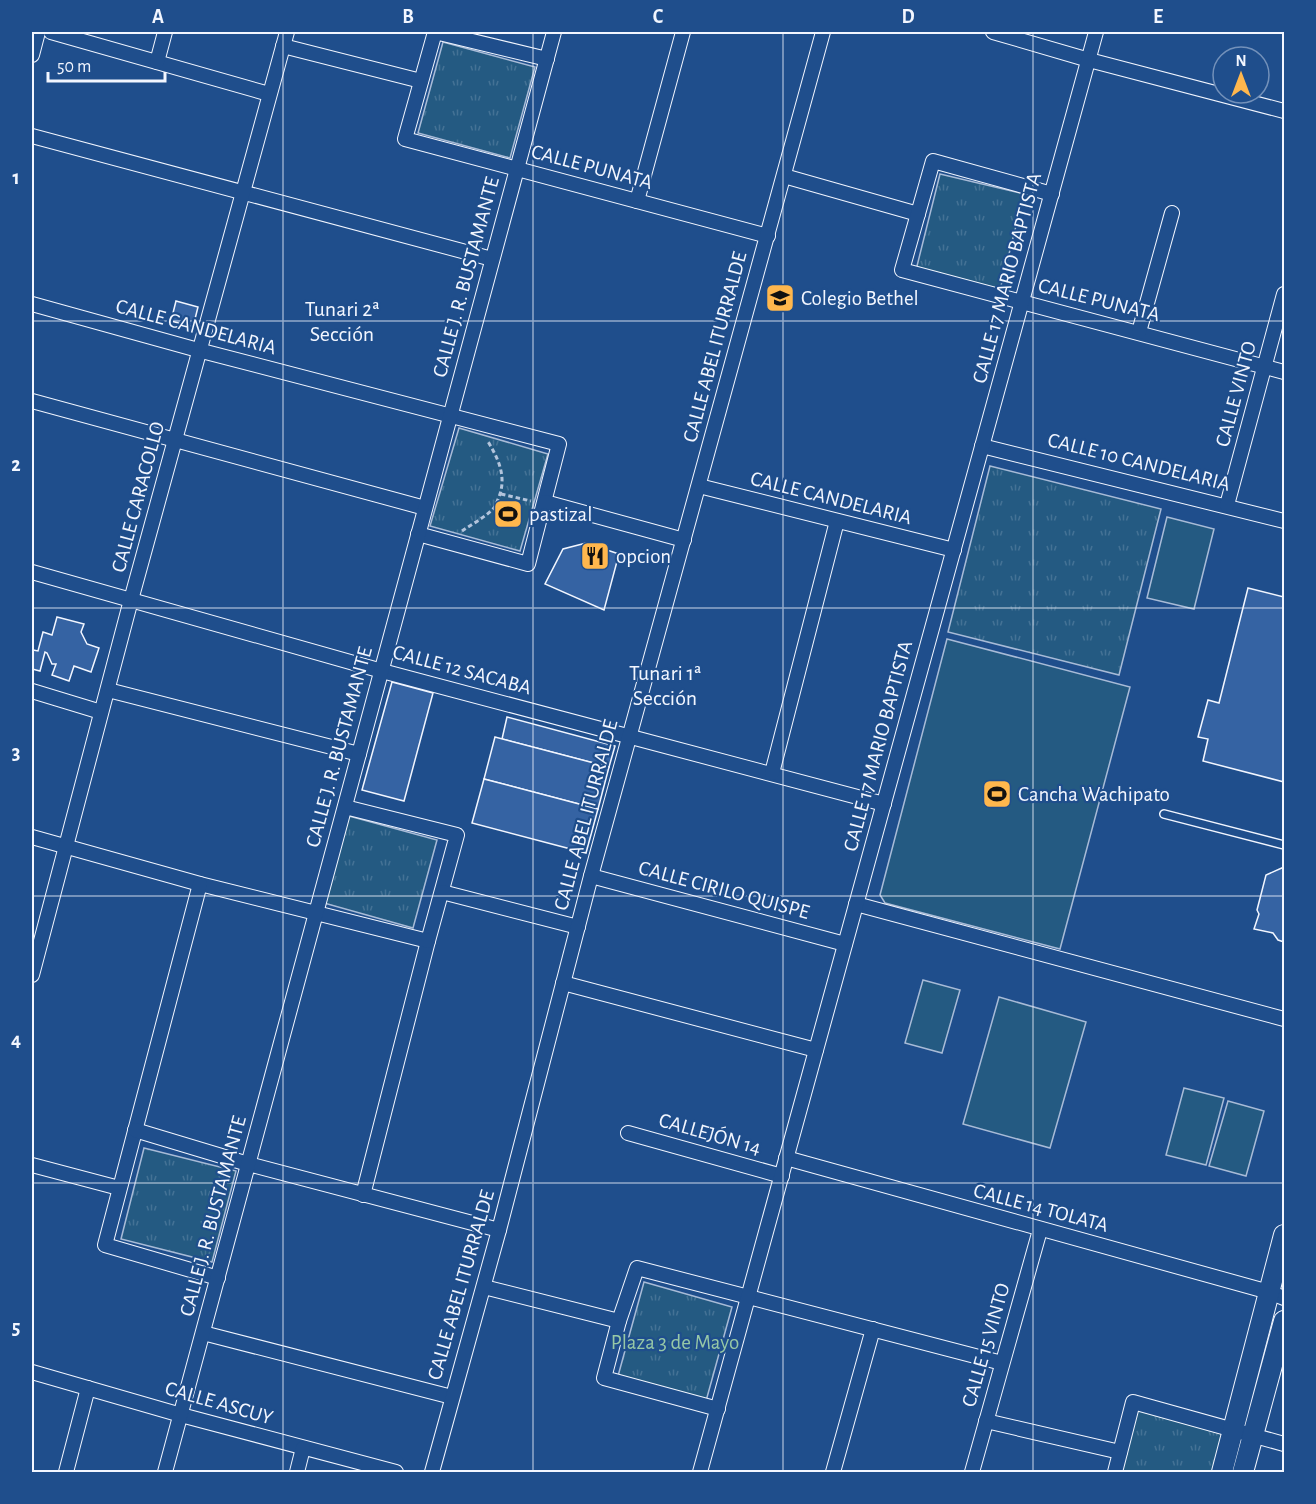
<svg xmlns="http://www.w3.org/2000/svg" width="1316" height="1504" viewBox="0 0 1316 1504" font-family="'Alegreya Sans',sans-serif">
<defs>
<pattern id="park-tufts" width="24" height="20" patternUnits="userSpaceOnUse" patternTransform="scale(1.5)"><rect width="24" height="20" fill="#245a82"/><path d="M3 7l-1-3M5 7V3M7 7l1-3M15 17l-1-3M17 17v-4M19 17l1-3" fill="none" stroke="#447295"/></pattern>
</defs>
<rect width="100%" height="100%" fill="#1f4e8c"/>
<g fill="#245a82" stroke="#a8bbd7" stroke-width="1.5">
<polygon points="1167,517 1214,529 1194,609 1147,598"/>
<polygon points="947,639 1130,687 1060,949 885,903 880,895"/>
<polygon points="923,980 960,990 942,1053 905,1043"/>
<polygon points="999,997 1086,1022 1050,1148 963,1124"/>
<polygon points="1184,1088 1224,1098 1206,1165 1166,1155"/>
<polygon points="1228,1101 1264,1111 1246,1176 1209,1166"/>
</g>
<g fill="url(#park-tufts)" stroke="#a8bbd7" stroke-width="1.5">
<polygon points="443,42 535,67 510,158 418,133"/>
<polygon points="940,174 1024,194 1000,290 916,270"/>
<polygon points="459,428 548,454 520,551 430,526"/>
<polygon points="990,466 1161,509 1119,675 948,632"/>
<polygon points="349,816 437,840 413,928 324,903"/>
<polygon points="144,1148 236,1171 212,1262 121,1239"/>
<polygon points="644,1282 732,1307 706,1401 618,1376"/>
<polygon points="1137,1407 1224,1431 1213,1472 1119,1472"/>
</g>
<g fill="#3563a3" stroke="#f2f6ff" stroke-width="1.5">
<polygon points="176,301 198,307 193,327 171,321"/>
<polygon points="586,543 619,554 604,610 545,584 563,549"/>
<polygon points="1248,588 1284,597 1284,782 1203,761 1208,739 1198,737 1208,700 1219,703"/>
<polygon points="57,617 84,624 81,632 87,644 99,648 91,672 74,666 69,681 52,675 56,664 52,664 47,653 45,652 40,671 32,669 33,650 38,651 43,632 52,635"/>
<polygon points="392,682 433,693 404,801 362,790"/>
<polygon points="507,717 615,746 609,767 502,739"/>
<polygon points="495,737 609,767 598,809 484,779"/>
<polygon points="484,779 598,809 586,853 472,823"/>
<polygon points="1284,867 1284,942 1278,940 1273,933 1254,929 1259,914 1257,910 1266,875"/>
</g>
<g fill="none" stroke-linecap="round" stroke-linejoin="round">
<g stroke="#f2f6ff" stroke-width="10">
<polyline id="lane" points="1164,814 1284,845"/>
</g>
<g stroke="#f2f6ff" stroke-width="16">
<g id="street">
<polyline points="51,32 269,94"/>
<polyline points="993,32 1089,60 1284,111"/>
<polyline points="283,46 421,81"/>
<polyline points="32,55 38,32"/>
<polyline points="547,59 435,32 405,139 768,236"/>
<polyline points="157,62 165,32"/>
<polyline points="32,136 492,259"/>
<polyline points="784,176 918,214"/>
<polyline points="1052,194 933,161 902,270 1284,372"/>
<polyline points="637,201 683,32"/>
<polyline points="32,304 198,350 559,444 528,564 418,534"/>
<polyline points="1139,332 1172,213"/>
<polyline points="32,401 425,508"/>
<polyline points="982,446 1284,521"/>
<polyline points="699,486 954,550"/>
<polyline points="545,502 684,540"/>
<polyline points="1227,505 1284,294"/>
<polyline points="32,572 382,671 884,804"/>
<polyline points="108,690 359,754"/>
<polyline points="32,691 101,712"/>
<polyline points="772,773 837,521"/>
<polyline points="345,807 457,835 428,941 363,1195"/>
<polyline points="32,837 200,884 428,941"/>
<polyline points="591,876 845,944"/>
<polyline points="200,884 105,1245 218,1278"/>
<polyline points="442,892 578,927"/>
<polyline points="856,904 1284,1019"/>
<polyline points="32,975 131,600 287,32"/>
<polyline points="563,983 816,1050"/>
<polyline points="135,1130 248,1164 499,1230"/>
<polyline points="628,1133 782,1176"/>
<polyline points="786,1158 1269,1292 1284,1298"/>
<polyline points="32,1165 119,1188"/>
<polyline points="484,1287 619,1321"/>
<polyline points="203,1333 452,1397"/>
<polyline points="32,1372 181,1415 396,1472"/>
<polyline points="718,1409 604,1378 619,1321 637,1268 1002,1363"/>
<polyline points="986,1421 1120,1452"/>
<polyline points="66,1472 88,1388"/>
<polyline points="165,1472 554,32"/>
<polyline points="297,1472 303,1448"/>
<polyline points="432,1472 499,1230 591,876 823,32"/>
<polyline points="700,1472 1096,32"/>
<polyline points="833,1472 873,1329"/>
<polyline points="972,1472 1040,1230"/>
<polyline points="1115,1472 1133,1402 1284,1444"/>
</g>
</g>
<g stroke="#f2f6ff" stroke-width="22">
<g id="secondary">
<polyline points="1222,1472 1284,1235"/>
<polyline points="1243,1472 1284,1321"/>
</g>
</g>
<g stroke="#b3c4dc" stroke-width="3" stroke-dasharray="4.5 3" stroke-linecap="butt">
<polyline points="501,494 531,501"/>
<path d="M462,531c10,-7 22,-13 31,-22 3,-3 4,-8 6,-12 8,-21 -1,-39 -12,-57"/>
</g>
<use href="#lane" stroke="#1f4e8c" stroke-width="7"/>
<use href="#street" stroke="#1f4e8c" stroke-width="14"/>
<use href="#secondary" stroke="#1f4e8c" stroke-width="20"/>
</g>
<path fill="none" stroke="#f2f6ff" stroke-width="1.5" stroke-opacity="0.55" d="M283,32v1440M533,32v1440M783,32v1440M1033,32v1440M32,321h1252M32,608h1252M32,896h1252M32,1183h1252"/>
<defs>
<g id="school-square" transform="scale(1.5)"><rect x="-9" y="-9" width="18" height="18" rx="4" fill="#ffb74d" stroke="#1f4e8c"/><path d="M0-5L7-2L0 1L-7-2ZM-4 1L0 2.5L4 1V4Q0 6-4 4Z" fill="#111"/></g>
<g id="stadium-square" transform="scale(1.5)"><rect x="-9" y="-9" width="18" height="18" rx="4" fill="#ffb74d" stroke="#1f4e8c"/><path d="M0-5a6.5 5 0 1 0 0 10a6.5 5 0 1 0 0-10ZM-3.5-1.8h7v3.6h-7Z" fill="#111"/></g>
<g id="restaurant-square" transform="scale(1.5)"><rect x="-9" y="-9" width="18" height="18" rx="4" fill="#ffb74d" stroke="#1f4e8c"/><path d="M-5-6h1v4h1v-4h1v4h1v-4h1v5L-1.5 .5V6h-2V.5L-5-1ZM5-6V6H3V1.5H1.5Q1.5-4 5-6Z" fill="#111"/></g>
</defs>
<g fill-rule="evenodd">
<use href="#school-square" x="780" y="298"/>
<use href="#stadium-square" x="508" y="514"/>
<use href="#restaurant-square" x="595" y="556"/>
<use href="#stadium-square" x="997" y="794"/>
</g>
<g text-anchor="middle" dominant-baseline="central" stroke-width="4.5" stroke-linejoin="round" paint-order="stroke">
<g font-size="21" fill="#f2f6ff" stroke="#1f4e8c">
<text transform="translate(592 167) rotate(15)">CALLE PUNATA</text>
<text transform="translate(466 277) rotate(-75)">CALLE J. R. BUSTAMANTE</text>
<text transform="translate(1007 278) rotate(-75)">CALLE 17 MARIO BAPTISTA</text>
<text transform="translate(1099 300) rotate(14)">CALLE PUNATA</text>
<text transform="translate(196 327) rotate(15)">CALLE CANDELARIA</text>
<text transform="translate(715 347) rotate(-75)">CALLE ABEL ITURRALDE</text>
<text transform="translate(1236 394) rotate(-75)">CALLE VINTO</text>
<text transform="translate(1139 462) rotate(14)">CALLE 10 CANDELARIA</text>
<text transform="translate(138 497) rotate(-75)">CALLE CARACOLLO</text>
<text transform="translate(831 498) rotate(14)">CALLE CANDELARIA</text>
<text transform="translate(462 670) rotate(15)">CALLE 12 SACABA</text>
<text transform="translate(878 746) rotate(-75)">CALLE 17 MARIO BAPTISTA</text>
<text transform="translate(339 747) rotate(-75)">CALLE J. R. BUSTAMANTE</text>
<text transform="translate(586 815) rotate(-75)">CALLE ABEL ITURRALDE</text>
<text transform="translate(724 890) rotate(15)">CALLE CIRILO QUISPE</text>
<text transform="translate(710 1134) rotate(16)">CALLEJÓN 14</text>
<text transform="translate(1041 1208) rotate(15)">CALLE 14 TOLATA</text>
<text transform="translate(213 1216) rotate(-75)">CALLE J. R. BUSTAMANTE</text>
<text transform="translate(461 1285) rotate(-74)">CALLE ABEL ITURRALDE</text>
<text transform="translate(986 1345) rotate(-74)">CALLE 15 VINTO</text>
<text transform="translate(219 1403) rotate(16)">CALLE ASCUY</text>
</g>
<g font-size="21" fill="#f2f6ff" stroke="#1f4e8c" text-anchor="start">
<text x="801" y="298">Colegio Bethel</text>
<text x="529" y="514">pastizal</text>
<text x="616" y="556">opcion</text>
<text x="1018" y="794">Cancha Wachipato</text>
</g>
<g font-size="21" fill="#97c8a6" stroke="#1f4e8c">
<text x="675" y="1342">Plaza 3 de Mayo</text>
</g>
<g font-size="22" fill="#f2f6ff" stroke="#1f4e8c">
<text x="342" y="309">Tunari 2ª<tspan x="342" dy="25">Sección</tspan></text>
<text x="665" y="673">Tunari 1ª<tspan x="665" dy="25">Sección</tspan></text>
</g>
</g>
<rect width="1316" height="1504" fill="none" stroke="#1f4e8c" stroke-width="66"/>
<g transform="translate(1241 75)"><circle r="28" fill="#1f4e8c" stroke="#7391ba" stroke-width="1.5"/>
<path d="M0-4.5L10 22L0 15L-10 22Z" fill="#ffb74d"/>
<text y="-9" font-size="16" font-weight="bold" text-anchor="middle" fill="#f2f6ff">N</text>
</g>
<path d="M48 72v9h117v-9" fill="none" stroke="#f2f6ff" stroke-width="3"/>
<text x="57" y="72" font-size="18" fill="#f2f6ff" stroke="#1f4e8c" stroke-width="4.5" paint-order="stroke">50 m</text>
<rect x="33" y="33" width="1250" height="1438" fill="none" stroke="#f2f6ff" stroke-width="2"/>
<g font-size="20" text-anchor="middle" font-weight="bold" fill="#f2f6ff">
<text x="158" y="23">A</text>
<text x="408" y="23">B</text>
<text x="658" y="23">C</text>
<text x="908" y="23">D</text>
<text x="1158" y="23">E</text>
<text x="16" y="184">1</text>
<text x="16" y="471">2</text>
<text x="16" y="759">3</text>
<text x="16" y="1046">4</text>
<text x="16" y="1334">5</text>
</g>
</svg>
